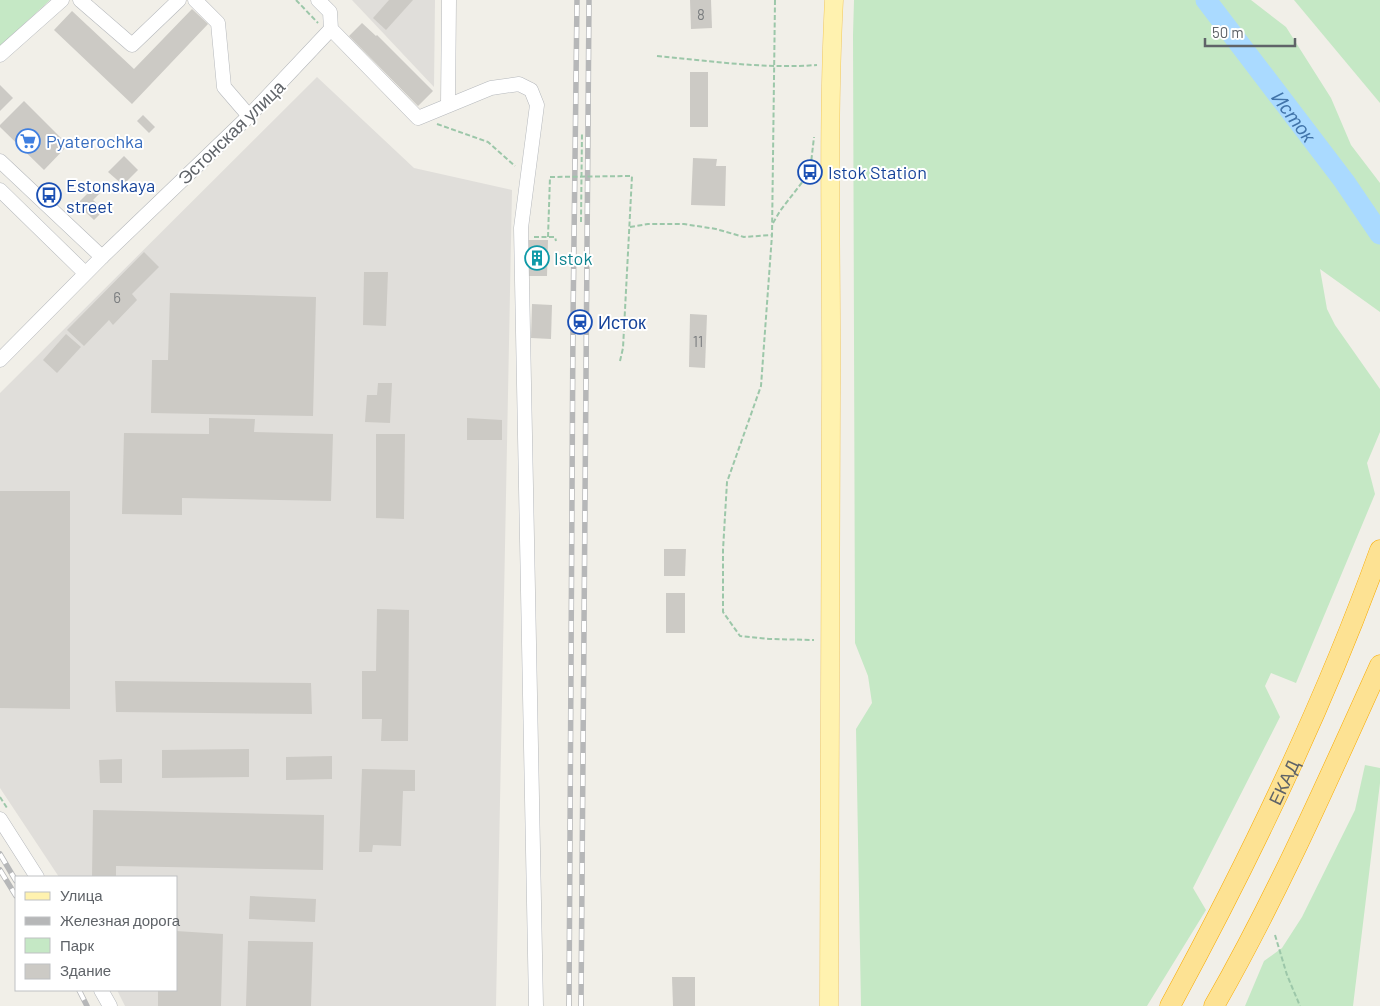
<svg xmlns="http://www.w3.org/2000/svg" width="1380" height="1006" viewBox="0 0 1380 1006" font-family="Barlow,sans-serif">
<rect width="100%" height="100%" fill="#f1efe8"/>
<g fill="#e0deda">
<polygon points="352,0 435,0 434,87"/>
<polygon points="317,77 414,168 512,190 496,1006 125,1006 117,990 176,990 176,877 59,877 0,788 0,393"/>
</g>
<g fill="#c5e8c5">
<polygon points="0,0 50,0 0,46"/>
<polygon points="854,0 1251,0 1286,27 1331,98 1351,145 1380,183 1380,312 1320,269 1327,309 1335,325 1380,389 1380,432 1367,463 1375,494 1296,683 1271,673 1265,686 1280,717 1193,888 1206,910 1147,1006 861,1006 856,729 872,703 868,676 855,643 853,35"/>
<polygon points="1294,0 1380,0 1380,103"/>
<polygon points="1365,765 1380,768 1380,783 1353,1006 1245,1006 1264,961 1282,948 1302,917 1355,810"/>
</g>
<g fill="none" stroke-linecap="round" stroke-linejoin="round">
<path stroke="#aadaff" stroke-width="21" id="s1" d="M1206,0l138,181 36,53"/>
</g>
<g fill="#cccac5">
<polygon points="389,0 413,0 386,30 373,18"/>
<polygon points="690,0 711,0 712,28 691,29"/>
<polygon points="192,9 208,24 132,104 54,30 72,11 134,69"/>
<polygon points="362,23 376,36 377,35 433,91 418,106 349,36"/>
<rect x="690" y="72" width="18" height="55"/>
<polygon points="0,85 13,98 0,111"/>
<polygon points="24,101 68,145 44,170 0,127 0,125"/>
<polygon points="143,115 155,127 149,133 137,121"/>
<polygon points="124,156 138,170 123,185 108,172"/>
<polygon points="693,158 717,159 716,166 726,166 725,206 691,205"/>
<polygon points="94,187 100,193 93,200 104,210 94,220 77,204"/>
<polygon points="526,240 548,240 547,276 526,276"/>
<polygon points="144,252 159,267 132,294 137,300 113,325 109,320 84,346 67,330"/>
<polygon points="364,272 388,272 386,326 363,325"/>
<polygon points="170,293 316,297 313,416 151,413 152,360 168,360"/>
<polygon points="532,304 552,305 551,339 531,338"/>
<polygon points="690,314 707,315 705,368 689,367"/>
<polygon points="66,334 81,347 57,373 43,360"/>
<polygon points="378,383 392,383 390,423 365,422 367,395 377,395"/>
<polygon points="209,418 255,419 254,432 333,434 331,501 182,498 182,515 122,514 124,433 209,434"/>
<polygon points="467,418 502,420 502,440 467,440"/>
<polygon points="376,434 405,434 404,519 376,518"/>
<polygon points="0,491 70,491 70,709 0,708"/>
<polygon points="664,549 686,549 685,576 664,576"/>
<rect x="666" y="593" width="19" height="40"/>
<polygon points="377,609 409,610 408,741 381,741 382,719 362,719 362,671 376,671"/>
<polygon points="115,681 311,683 312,714 116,712"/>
<polygon points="249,749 249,777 162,778 162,750"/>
<polygon points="332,756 332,779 286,780 286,757"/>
<polygon points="122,759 122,783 100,783 99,760"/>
<polygon points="362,769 415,770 415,791 403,791 401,846 373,845 372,852 359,852"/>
<polygon points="93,810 324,815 323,870 116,866 116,877 92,877"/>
<polygon points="250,896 316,899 315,922 249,919"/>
<polygon points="176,931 223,934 221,1006 158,1006 158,990 176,990"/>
<polygon points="248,941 313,942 311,1006 246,1006"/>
<polygon points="672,977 695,977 695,1006 673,1006"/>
</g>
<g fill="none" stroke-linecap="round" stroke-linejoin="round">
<g stroke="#b5b8bc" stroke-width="15">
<g id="minor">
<polyline points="80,0 132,45 179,0"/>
<polyline points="195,0 218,23 224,87 249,116"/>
<polyline points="318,0 330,12 331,29 418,118 491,88 519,84 531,90 537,105 521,228 536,1006"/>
<polyline points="0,55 62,0"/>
<polyline points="448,105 449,0"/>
<polyline points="0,161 102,257"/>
<polyline points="0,190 85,273"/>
<polyline points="0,360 102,257 249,116 331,29"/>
<polyline points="0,819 37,877"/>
<polyline points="101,990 110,1006"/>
</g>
</g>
<g stroke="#f2c960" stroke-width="19">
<path id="major" d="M829,1006c0,-202 1,-404 2,-607 1,-133 -4,-266 3,-399"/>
</g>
<g stroke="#f9ab00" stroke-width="21">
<g id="highway">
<path id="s2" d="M1170,1006c80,-147 153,-298 210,-456"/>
<path d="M1214,1006c63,-110 114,-226 166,-341"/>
</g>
</g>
<g stroke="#9cc7a9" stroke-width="2" stroke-dasharray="5 2.5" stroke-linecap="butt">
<polyline points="296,0 318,23"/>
<polyline points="775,0 772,235 761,386 727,482 723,550 723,612 740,636 769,639 814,640"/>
<path d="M657,56c53,5 107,13 160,9"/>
<polyline points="437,124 488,142 515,166"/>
<polyline points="581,222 582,132"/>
<polyline points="773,223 780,211 810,172 814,137"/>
<polyline points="630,227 648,224 684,224 716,229 744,237 771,235"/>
<polyline points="534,237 555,237 556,241"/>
<polyline points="548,237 550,177"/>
<polyline points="620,361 623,348 632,176"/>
<polyline points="0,797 7,808"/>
<polyline points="1275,935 1287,975 1300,1006"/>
</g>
<use href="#minor" stroke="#fff" stroke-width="14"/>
<use href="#major" stroke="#fff2af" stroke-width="18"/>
<use href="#highway" stroke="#fde293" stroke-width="20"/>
<g stroke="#b6b7b8" stroke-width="5.5">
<g id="rail">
<polyline points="0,854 16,881"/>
<polyline points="0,870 16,896"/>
<polyline points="79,990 87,1006"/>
<polyline points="569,1006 573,321 577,0"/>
<polyline points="581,1006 589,0"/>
</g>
</g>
<use href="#rail" stroke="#fff" stroke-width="4" stroke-dasharray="11" stroke-linecap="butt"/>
<polyline stroke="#9cc7a9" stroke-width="2" stroke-dasharray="5 2.5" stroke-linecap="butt" points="550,177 632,176"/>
</g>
<defs>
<g id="supermarket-ring" transform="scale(1.25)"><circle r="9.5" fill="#fff" stroke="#3f7fe0" stroke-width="1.5"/><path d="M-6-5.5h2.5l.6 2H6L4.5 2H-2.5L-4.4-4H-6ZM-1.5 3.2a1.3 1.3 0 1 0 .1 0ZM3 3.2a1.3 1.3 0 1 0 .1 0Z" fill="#3f7fe0"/></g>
<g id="bus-ring" transform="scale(1.25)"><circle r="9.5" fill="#fff" stroke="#1a4fb4" stroke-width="1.5"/><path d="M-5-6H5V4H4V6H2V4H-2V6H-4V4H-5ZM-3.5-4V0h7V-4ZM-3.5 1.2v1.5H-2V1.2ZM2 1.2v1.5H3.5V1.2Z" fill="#1a4fb4"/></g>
<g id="building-ring" transform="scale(1.25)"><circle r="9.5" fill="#fff" stroke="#0f9aa8" stroke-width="1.5"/><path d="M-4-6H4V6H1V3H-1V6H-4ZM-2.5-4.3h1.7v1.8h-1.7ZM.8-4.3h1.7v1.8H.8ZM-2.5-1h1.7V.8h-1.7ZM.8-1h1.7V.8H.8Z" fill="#0f9aa8"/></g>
<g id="station-ring" transform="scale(1.25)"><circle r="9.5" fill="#fff" stroke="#1a4fb4" stroke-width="1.5"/><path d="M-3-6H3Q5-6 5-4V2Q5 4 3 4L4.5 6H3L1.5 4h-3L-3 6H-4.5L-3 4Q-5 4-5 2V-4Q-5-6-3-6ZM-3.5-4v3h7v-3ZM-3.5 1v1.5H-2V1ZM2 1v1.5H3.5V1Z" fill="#1a4fb4"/></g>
</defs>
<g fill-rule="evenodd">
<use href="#supermarket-ring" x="28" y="141"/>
<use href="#bus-ring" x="810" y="172"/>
<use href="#bus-ring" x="49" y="195"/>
<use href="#building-ring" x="537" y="258"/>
<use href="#station-ring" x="580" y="322"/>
</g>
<g text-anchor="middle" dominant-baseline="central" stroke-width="4" stroke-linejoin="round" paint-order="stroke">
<g font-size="15" fill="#7a7d7f">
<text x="701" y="14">8</text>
<text x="117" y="297">6</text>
<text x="698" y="341">11</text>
</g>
<g font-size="18" fill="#5f6368" stroke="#fff">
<text transform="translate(231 132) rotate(-44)">Эстонская улица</text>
<text stroke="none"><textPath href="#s2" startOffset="251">ЕКАД</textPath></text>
</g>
<g font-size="18" fill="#366cbe" stroke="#fff" text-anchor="start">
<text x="46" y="141">Pyaterochka</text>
</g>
<g font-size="18" fill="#164399" stroke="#fff" text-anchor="start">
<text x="828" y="172">Istok Station</text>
<text x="66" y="185">Estonskaya<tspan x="66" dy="21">street</tspan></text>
<text x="598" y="322">Исток</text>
</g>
<g font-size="18" fill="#0d838f" stroke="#fff" text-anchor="start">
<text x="554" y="258">Istok</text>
</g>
<g font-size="19" font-style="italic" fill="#4174aa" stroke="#fff">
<text stroke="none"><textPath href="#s1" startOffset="146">Исток</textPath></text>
</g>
</g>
<rect x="15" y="876" width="162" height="115" fill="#ffffff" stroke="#bfc1c3"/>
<rect x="25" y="892" width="25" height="8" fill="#fff2af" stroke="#bfc1c3"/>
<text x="60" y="901" font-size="15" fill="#5f6368">Улица</text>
<rect x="25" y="917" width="25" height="8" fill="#b6b7b8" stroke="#bfc1c3"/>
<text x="60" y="926" font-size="15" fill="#5f6368">Железная дорога</text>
<rect x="25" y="938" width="25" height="15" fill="#c5e8c5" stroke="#bfc1c3"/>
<text x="60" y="951" font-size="15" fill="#5f6368">Парк</text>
<rect x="25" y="964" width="25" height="15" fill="#cccac5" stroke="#bfc1c3"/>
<text x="60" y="976" font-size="15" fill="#5f6368">Здание</text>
<path d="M1205 38v8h90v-8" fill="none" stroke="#5f6368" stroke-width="2.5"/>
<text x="1212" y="38" font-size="15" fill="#5f6368" stroke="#ffffff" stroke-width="4" paint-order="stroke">50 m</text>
</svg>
